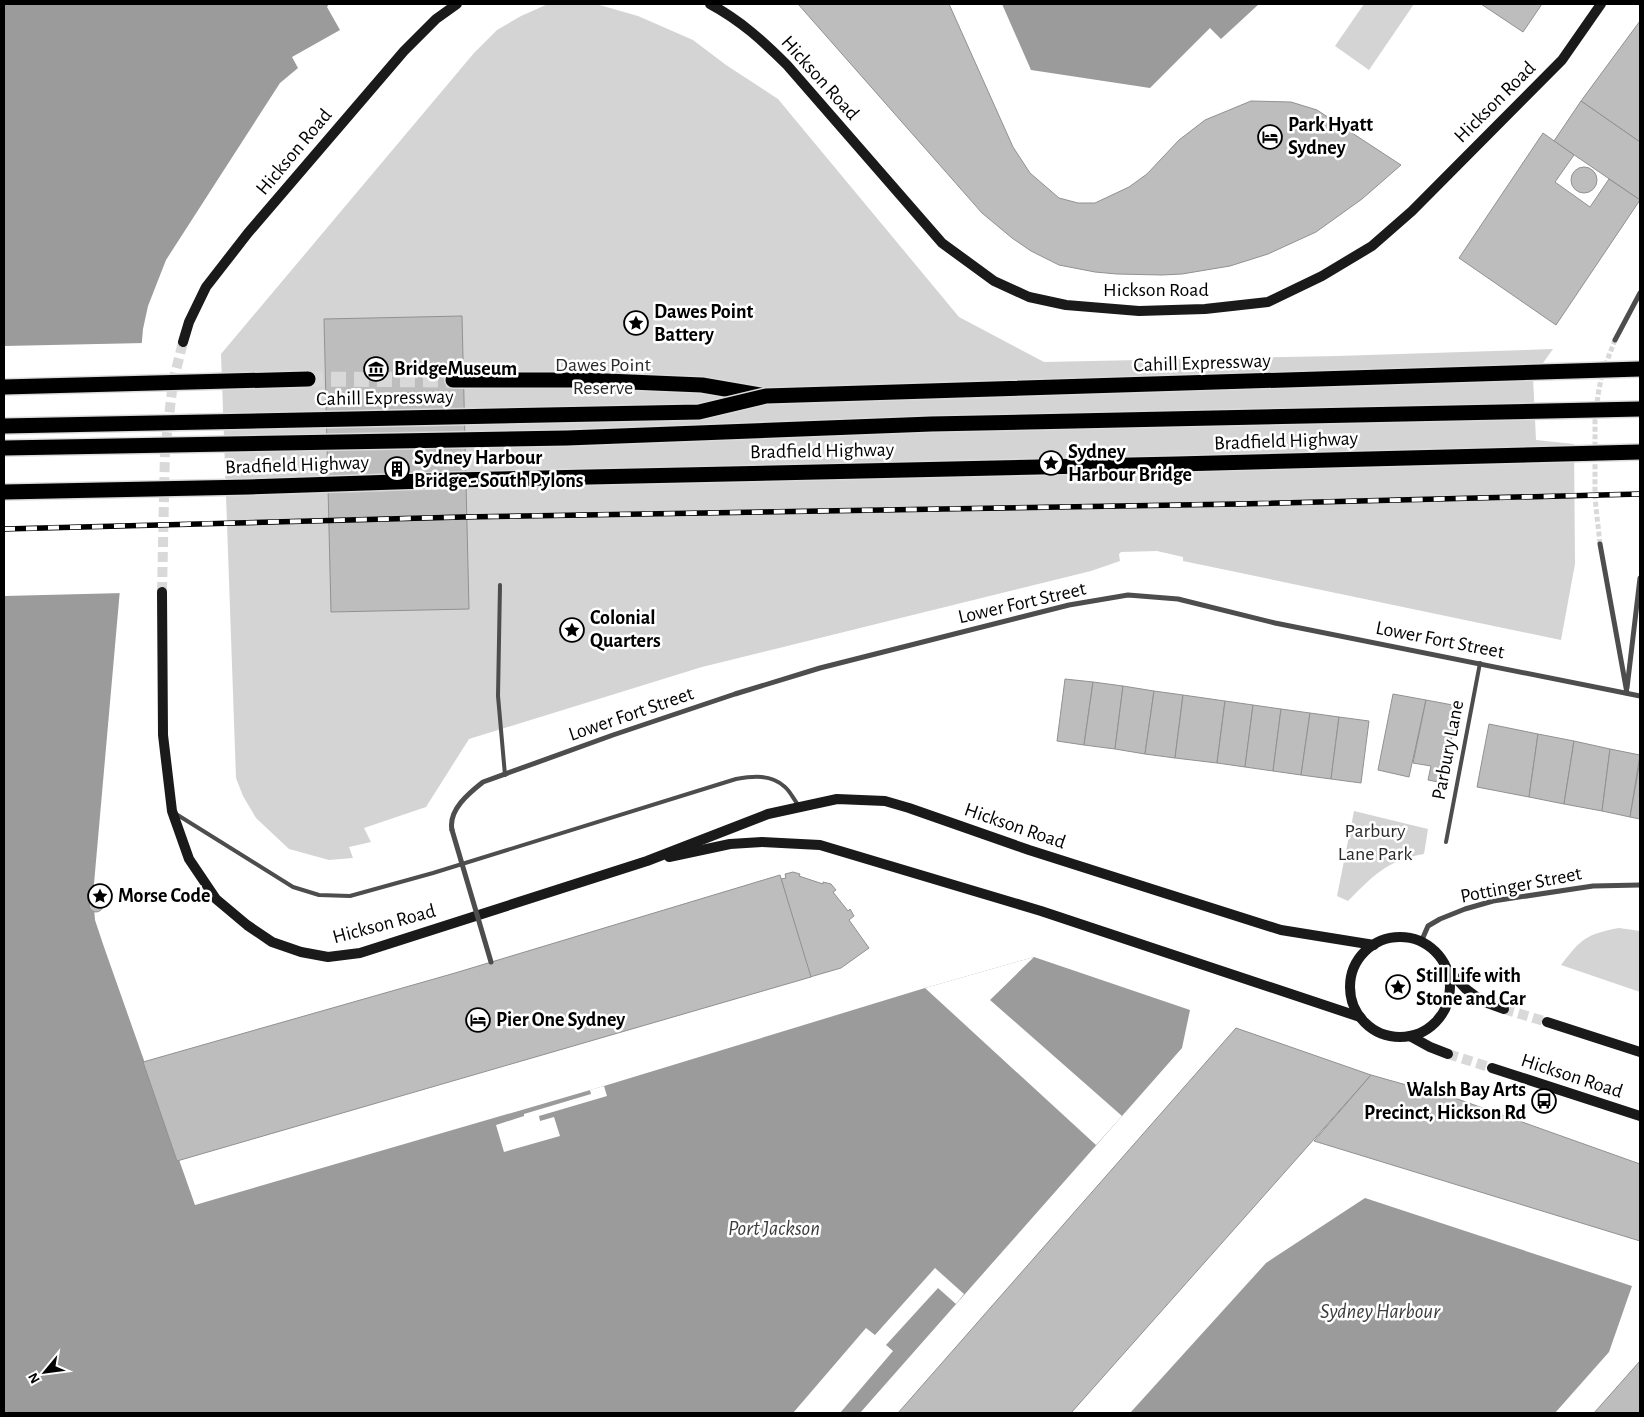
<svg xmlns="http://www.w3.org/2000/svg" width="1644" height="1417" viewBox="0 0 1644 1417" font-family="'Alegreya Sans',sans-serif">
<rect width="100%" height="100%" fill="#fff"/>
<g fill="#d4d4d4">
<polygon points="548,4 596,4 638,16 693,40 726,65 778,99 959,317 1044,362 1337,356 1553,349 1533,377 1536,440 1574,444 1575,564 1561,640 1183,561 1183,557 1157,551 1121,552 1119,554 1120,561 1091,571 702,667 469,739 426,807 364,828 371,842 349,847 353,858 329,860 289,849 256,818 243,796 236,778 221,354 474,53 497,30 521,16"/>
<polygon points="1364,4 1414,4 1369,70 1335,46"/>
<path d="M1354,811l74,18 -4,25c-37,6 -51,22 -76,47l-11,-5z"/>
<path d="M1619,928l21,3v61l-79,-27c20,-26 25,-31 58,-37z"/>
</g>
<g fill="#9b9b9b">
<polygon points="4,4 329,4 327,7 340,30 292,57 298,68 280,83 166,260 148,306 143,329 93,895 95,920 104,947 195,1205 604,1086 925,988 1034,957 1190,1010 1182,1048 860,1413 4,1413"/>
<polygon points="1002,4 1259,4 1221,39 1210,28 1150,88 1031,70"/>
<polygon points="1365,1198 1632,1286 1609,1352 1555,1413 1130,1413 1266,1263"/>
</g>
<g fill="#fff">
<polygon points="145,343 124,593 4,596 4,346"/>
<polygon points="1034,957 990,1000 1122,1116 1096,1145 925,988"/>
<polygon points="604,1086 607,1096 539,1116 540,1121 554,1117 560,1136 504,1152 496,1125 524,1116 524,1114 591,1094 590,1090"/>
<polygon points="935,1268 964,1294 956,1304 938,1288 886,1345 893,1351 840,1413 793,1413 866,1328 875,1335"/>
</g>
<g fill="#bdbdbd" stroke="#919191">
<polygon points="798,4 949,4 1013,147 1030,173 1059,198 1078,203 1095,203 1129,187 1147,174 1179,140 1205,120 1251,101 1291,102 1317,110 1401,165 1362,199 1316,232 1268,254 1230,266 1182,274 1162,275 1117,274 1095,272 1059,265 1031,251 1012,238 982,213"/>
<polygon points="1481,4 1542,4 1523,32"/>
<polygon points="1640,21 1640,142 1581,101"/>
<polygon points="1581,101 1640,142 1640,200 1554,141"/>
<polygon points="1543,133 1574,155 1555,182 1590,207 1609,179 1640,200 1556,325 1459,258"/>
<circle cx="1584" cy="180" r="13"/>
<polygon points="462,316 469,609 331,612 324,319"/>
<polygon points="1065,679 1093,682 1084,745 1057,741"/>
<polygon points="1093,682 1123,686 1115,749 1084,745"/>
<polygon points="1123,686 1154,691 1145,754 1115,749"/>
<polygon points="1154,691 1183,695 1175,758 1145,754"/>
<polygon points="1393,694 1426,700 1409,777 1378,770"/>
<polygon points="1183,695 1225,701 1217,763 1175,758"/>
<polygon points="1426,700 1458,706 1443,783 1428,780 1431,766 1413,763"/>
<polygon points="1225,701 1253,705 1245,767 1217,763"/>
<polygon points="1253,705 1281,709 1273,771 1245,767"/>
<polygon points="1281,709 1310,713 1301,775 1273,771"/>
<polygon points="1310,713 1339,717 1331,779 1301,775"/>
<polygon points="1339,717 1369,721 1361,783 1331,779"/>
<polygon points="1489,724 1538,734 1529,797 1477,787"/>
<polygon points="1538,734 1574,741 1564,804 1529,797"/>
<polygon points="1574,741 1610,749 1602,811 1564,804"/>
<polygon points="1610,749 1640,755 1630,817 1602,811"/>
<polygon points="1640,760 1640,819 1630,817"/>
<polygon points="793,872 800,874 799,876 823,884 823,882 831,884 836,890 833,892 848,911 850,909 854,916 849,920 869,948 841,968 810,977 781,879 786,878 785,874"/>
<polygon points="780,875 811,977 177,1161 143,1062 455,973"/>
<circle cx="96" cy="905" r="7"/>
<polygon points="1236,1028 1371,1075 1071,1413 898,1413"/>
<polygon points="1371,1075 1410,1086 1435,1091 1640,1164 1640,1241 1314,1141"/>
<polygon points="1640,1361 1640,1413 1594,1413"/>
</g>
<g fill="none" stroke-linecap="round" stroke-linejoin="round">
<polyline stroke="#d9d9d9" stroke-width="5" stroke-dasharray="5 2.5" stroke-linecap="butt" points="1600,544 1595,498 1595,421 1598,395 1602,374 1615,340"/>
<g stroke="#d9d9d9" stroke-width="10" stroke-dasharray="10 5" stroke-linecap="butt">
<polyline points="162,592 165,451 173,382 183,342"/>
<polyline points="1504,1009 1547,1022"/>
<polyline points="1448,1054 1492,1068"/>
</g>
<polyline stroke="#d9d9d9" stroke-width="15" stroke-dasharray="15 8" stroke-linecap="butt" points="308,379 453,380"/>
<g stroke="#dbdbdb" stroke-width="18">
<polyline id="highway" points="453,380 582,380 702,385 766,396"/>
</g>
<g stroke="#4d4d4d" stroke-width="4">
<polyline points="500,585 498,696 505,775"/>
<path d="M176,814l117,73 26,8 31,1 83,-23 303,-94c17,-3 35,-5 49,8 5,4 9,13 14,19"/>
<polyline points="1446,842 1480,663"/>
</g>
<g stroke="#4d4d4d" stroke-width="5">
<polyline points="1615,340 1640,293"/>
<polyline points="1600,544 1627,693"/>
<polyline points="1627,688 1640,578"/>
<path d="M452,830c-4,-20 17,-37 31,-48l130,-47 122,-41 85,-26 249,-63 59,-10 50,4 97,24 365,73"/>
<polyline points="1421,942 1428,926 1440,919 1465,909 1493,901 1593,886 1640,885"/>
</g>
<g stroke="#1a1a1a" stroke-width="10">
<path d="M710,4c30,16 53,37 77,61l155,178 52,38 35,16 37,8 73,6 66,-2 63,-7 54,-26 50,-30 40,-35 150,-151 39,-56"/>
<polyline points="183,342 189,322 206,287 248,233 404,51 436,19 457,4"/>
<polyline points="162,592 163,735 172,811 189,859 216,899 247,925 272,942 301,952 328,957 360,953 647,861 768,814 837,799 885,801 909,808 1029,850 1281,930 1374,945"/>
<polyline points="669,857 730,844 762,842 820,845 1041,911 1360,1017"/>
<circle cx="1400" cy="987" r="50"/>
<polyline points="1448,970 1466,989 1482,1001 1504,1009"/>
<polyline points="1547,1022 1640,1052"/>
<polyline points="1410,1036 1430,1047 1448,1054"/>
<polyline points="1492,1068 1640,1116"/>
</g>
<use href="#highway" stroke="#000" stroke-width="15"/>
<g stroke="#000" stroke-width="5.5">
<polyline id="rail" points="4,529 463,517 1238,504 1640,494"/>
</g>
<use href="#rail" stroke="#fff" stroke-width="4" stroke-dasharray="11" stroke-linecap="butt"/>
<g stroke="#dbdbdb" stroke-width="18" stroke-linecap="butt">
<g id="highway-bridge">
<polyline points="4,387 308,379"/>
<polyline points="4,426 699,412 766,396 1640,369"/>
<polyline points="4,448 567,438 931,424 1640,409"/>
<polyline points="4,492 249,487 455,480 1177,464 1640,452"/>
</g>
</g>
<polyline stroke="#4d4d4d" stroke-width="5" points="452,830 491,962"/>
<use href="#highway-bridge" stroke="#000" stroke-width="15"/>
</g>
<defs>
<g id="hotel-ring" transform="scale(1.25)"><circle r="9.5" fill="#fff" stroke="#000" stroke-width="1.5"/><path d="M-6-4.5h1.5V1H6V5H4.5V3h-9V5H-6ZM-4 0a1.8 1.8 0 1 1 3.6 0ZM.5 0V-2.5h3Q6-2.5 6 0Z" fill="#000"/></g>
<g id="sight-ring" transform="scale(1.25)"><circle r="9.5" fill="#fff" stroke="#000" stroke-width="1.5"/><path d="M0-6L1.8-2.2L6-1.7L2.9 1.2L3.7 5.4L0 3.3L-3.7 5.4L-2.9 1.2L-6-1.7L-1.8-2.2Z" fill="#000"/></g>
<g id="museum-ring" transform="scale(1.25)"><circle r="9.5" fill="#fff" stroke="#000" stroke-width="1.5"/><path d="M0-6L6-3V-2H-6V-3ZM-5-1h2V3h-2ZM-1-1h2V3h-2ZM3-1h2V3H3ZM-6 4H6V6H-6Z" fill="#000"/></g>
<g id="building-ring" transform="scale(1.25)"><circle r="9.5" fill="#fff" stroke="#000" stroke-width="1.5"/><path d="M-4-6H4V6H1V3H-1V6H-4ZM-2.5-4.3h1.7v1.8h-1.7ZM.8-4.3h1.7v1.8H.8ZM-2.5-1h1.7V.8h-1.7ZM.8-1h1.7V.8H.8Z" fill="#000"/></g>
<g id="bus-ring" transform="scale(1.25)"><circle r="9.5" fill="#fff" stroke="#000" stroke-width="1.5"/><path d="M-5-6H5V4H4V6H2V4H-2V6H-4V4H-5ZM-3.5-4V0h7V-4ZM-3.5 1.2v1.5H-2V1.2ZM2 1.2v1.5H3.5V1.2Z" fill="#000"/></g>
</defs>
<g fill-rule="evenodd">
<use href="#hotel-ring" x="1270" y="137"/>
<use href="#sight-ring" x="636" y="323"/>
<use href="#museum-ring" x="376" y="369"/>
<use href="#sight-ring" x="1051" y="463"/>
<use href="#building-ring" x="397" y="469"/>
<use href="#sight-ring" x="572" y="630"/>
<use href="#sight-ring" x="100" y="896"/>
<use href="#sight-ring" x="1398" y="987"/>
<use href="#hotel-ring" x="478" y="1020"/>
<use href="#bus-ring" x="1544" y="1101"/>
</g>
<g text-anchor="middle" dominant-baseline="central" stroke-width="5" stroke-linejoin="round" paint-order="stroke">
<g font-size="20" fill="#000" stroke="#fff">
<text transform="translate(820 78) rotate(48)">Hickson Road</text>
<text transform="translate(1495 102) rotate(-45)">Hickson Road</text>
<text transform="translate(294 152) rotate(-50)">Hickson Road</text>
<text x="1156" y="290">Hickson Road</text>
<text transform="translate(1202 363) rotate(-2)">Cahill Expressway</text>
<text transform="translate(385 398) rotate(-1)">Cahill Expressway</text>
<text transform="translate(1286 441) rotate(-2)">Bradfield Highway</text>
<text transform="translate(822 451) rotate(-1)">Bradfield Highway</text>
<text transform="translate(297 465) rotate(-2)">Bradfield Highway</text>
<text transform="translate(1022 603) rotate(-13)">Lower Fort Street</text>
<text transform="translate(1440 640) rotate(11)">Lower Fort Street</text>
<text transform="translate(631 714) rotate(-19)">Lower Fort Street</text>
<text transform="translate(1448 750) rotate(-79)">Parbury Lane</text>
<text transform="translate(1015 826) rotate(19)">Hickson Road</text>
<text transform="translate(1521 885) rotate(-11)">Pottinger Street</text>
<text transform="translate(384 924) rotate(-15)">Hickson Road</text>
<text transform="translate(1572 1076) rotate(18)">Hickson Road</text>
</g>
<g font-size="20" font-weight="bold" fill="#000" stroke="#fff" text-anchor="start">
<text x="1288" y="125">Park Hyatt<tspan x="1288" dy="23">Sydney</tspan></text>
<text x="654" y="312">Dawes Point<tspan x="654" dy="23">Battery</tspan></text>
<text x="394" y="369">BridgeMuseum</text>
<text x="1068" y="452">Sydney<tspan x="1068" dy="23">Harbour Bridge</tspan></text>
<text x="414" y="458">Sydney Harbour<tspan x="414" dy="23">Bridge - South Pylons</tspan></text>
<text x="590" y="618">Colonial<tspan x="590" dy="23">Quarters</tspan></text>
<text x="118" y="896">Morse Code</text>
<text x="1416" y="976">Still Life with<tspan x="1416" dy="23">Stone and Car</tspan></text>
<text x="496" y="1020">Pier One Sydney</text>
<text x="1526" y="1090" text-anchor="end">Walsh Bay Arts<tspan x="1526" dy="23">Precinct, Hickson Rd</tspan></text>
</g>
<g font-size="20" fill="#2b2b2b" stroke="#fff">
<text x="603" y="365">Dawes Point<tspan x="603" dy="23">Reserve</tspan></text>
<text x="1375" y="831">Parbury<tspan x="1375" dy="23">Lane Park</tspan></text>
</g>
<g font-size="21" font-style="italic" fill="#3c3c3c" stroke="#fff">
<text x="774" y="1228">Port Jackson</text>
<text x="1380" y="1311">Sydney Harbour</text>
</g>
</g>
<rect width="1644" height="1417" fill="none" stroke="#000000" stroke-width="10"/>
<g transform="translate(45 1372) rotate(241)" stroke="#ffffff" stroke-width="4" paint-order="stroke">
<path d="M0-4L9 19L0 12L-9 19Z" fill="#000000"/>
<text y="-8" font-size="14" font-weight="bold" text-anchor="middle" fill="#000000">N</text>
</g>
</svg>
